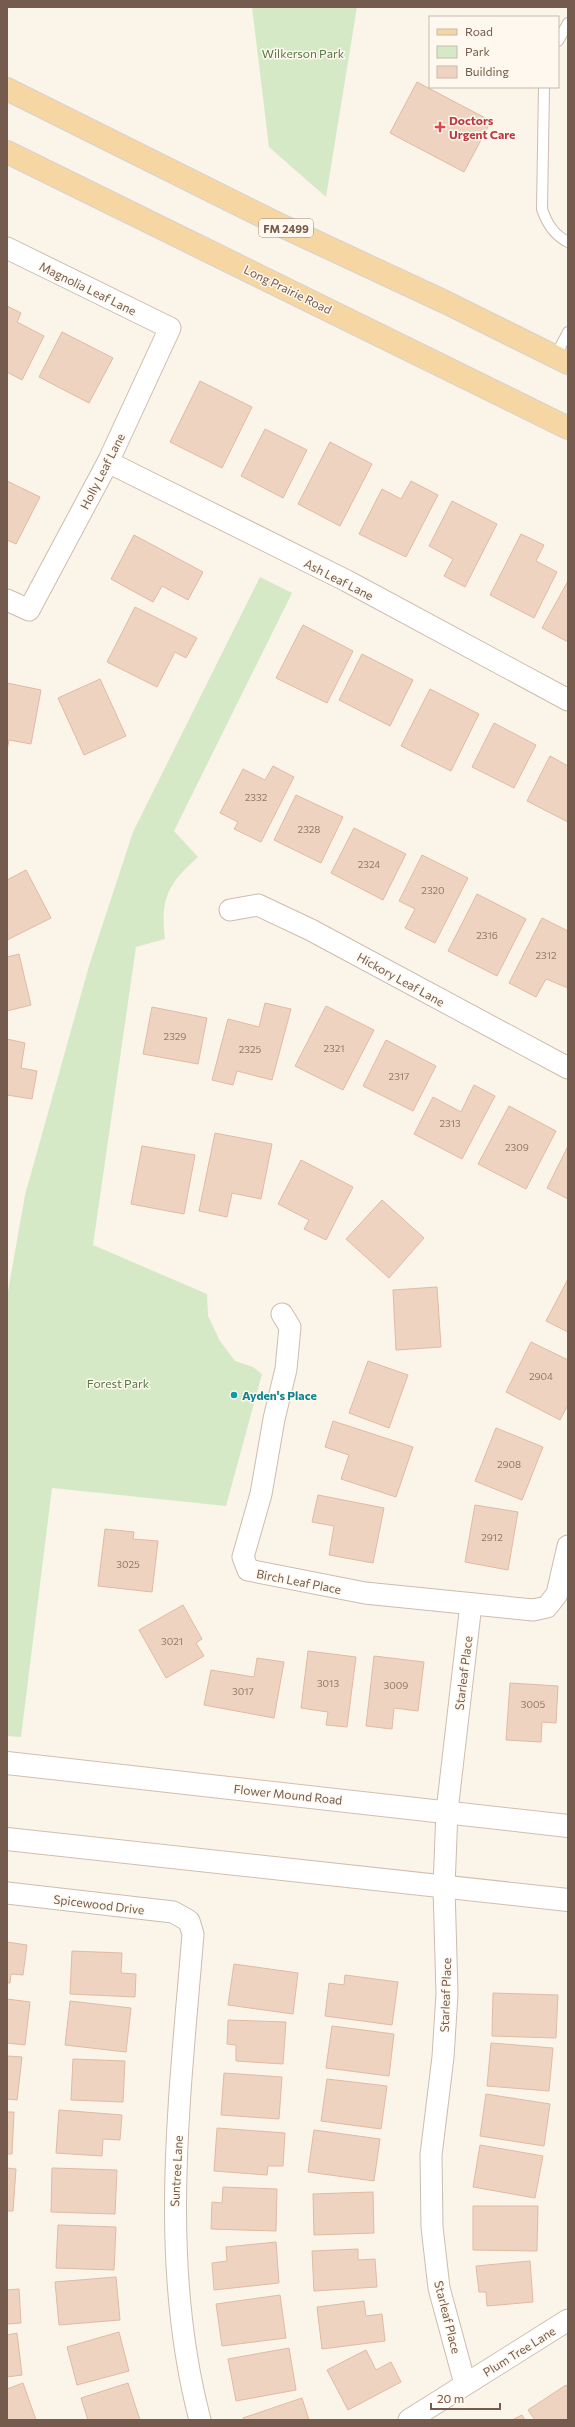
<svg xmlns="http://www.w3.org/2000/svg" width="575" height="2427" viewBox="0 0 575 2427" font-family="Commissioner,sans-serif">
<rect width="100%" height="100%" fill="#fbf4e8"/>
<g fill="#d5e9c7">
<polygon points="252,7 357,7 326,197 269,147"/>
<path d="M260,577l32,16 -118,238 24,26c-30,27 -38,41 -33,82l-29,8 -43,298 114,49 1,22 12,25 15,20 18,6 9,7 -36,132 -174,-18 -31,249 -14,-1v-439l18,-102 64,-229 44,-134z"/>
</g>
<g fill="#efd3c1" stroke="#e1baa2">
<polygon points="417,82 491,121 464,172 390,133"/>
<polygon points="7,306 21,313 17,322 44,336 22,380 7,372"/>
<polygon points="62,332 113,358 89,403 39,377"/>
<polygon points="200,381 252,407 222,468 170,442"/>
<polygon points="265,429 307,450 283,498 241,476"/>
<polygon points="330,442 372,464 340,526 298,504"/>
<polygon points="7,481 40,497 16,544 7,540"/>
<polygon points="411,481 438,495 406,557 359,534 382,489 401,499"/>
<polygon points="452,501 497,524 465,587 444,576 453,559 429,546"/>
<polygon points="521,534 544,545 536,561 557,572 534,618 490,595"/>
<polygon points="134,535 203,572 188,600 162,586 153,602 111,579"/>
<polygon points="568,581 568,642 542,628"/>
<polygon points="135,607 197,638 186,658 175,652 157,687 107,662"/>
<polygon points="303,625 353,651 327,703 276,678"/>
<polygon points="362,654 413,680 390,726 339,700"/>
<polygon points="100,679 126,736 84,755 58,698"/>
<polygon points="7,683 41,690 31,744 9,740 7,750"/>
<polygon points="430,689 479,714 451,771 401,746"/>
<polygon points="494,723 536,745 514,788 472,767"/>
<polygon points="550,756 568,766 568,822 527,801"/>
<polygon points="273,766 294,777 261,842 234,829 238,822 220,813 243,769 265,780"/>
<polygon points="296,795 343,817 321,863 274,840"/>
<polygon points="354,828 406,854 383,900 331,873"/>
<polygon points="422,855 468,878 435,943 405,928 415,909 399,901"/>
<polygon points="26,870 51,918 7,940 7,880"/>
<polygon points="477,894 526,919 497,976 448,951"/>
<polygon points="542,918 568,931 568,988 546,979 536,997 509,983"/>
<polygon points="19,954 31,1005 7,1011 7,957"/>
<polygon points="265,1003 291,1009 272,1080 237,1071 233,1085 212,1080 228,1019 259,1027"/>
<polygon points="326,1006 374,1030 343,1090 295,1066"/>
<polygon points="152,1007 207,1018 198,1064 143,1054"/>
<polygon points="7,1039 25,1043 21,1068 37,1071 32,1099 7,1095"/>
<polygon points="386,1040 436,1066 413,1111 363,1086"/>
<polygon points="474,1085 495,1096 462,1159 414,1134 433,1097 461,1112"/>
<polygon points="509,1106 556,1131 526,1189 478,1164"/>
<polygon points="215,1133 272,1144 261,1199 232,1193 227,1217 199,1211"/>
<polygon points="142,1146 195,1155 184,1214 131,1204"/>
<polygon points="568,1146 568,1199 547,1188"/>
<polygon points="301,1160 353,1187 326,1240 304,1229 309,1220 278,1204"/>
<polygon points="382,1200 424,1238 389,1278 346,1239"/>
<polygon points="568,1279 568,1332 546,1321"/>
<polygon points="437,1287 441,1347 396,1350 393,1290"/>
<polygon points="531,1342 568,1360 568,1405 560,1420 506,1392"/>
<polygon points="368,1361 408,1375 389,1428 349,1413"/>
<polygon points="333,1421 413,1447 396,1497 341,1479 349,1455 325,1447"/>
<polygon points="496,1428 543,1447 522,1500 475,1481"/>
<polygon points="318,1495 384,1508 373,1563 329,1555 334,1526 312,1522"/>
<polygon points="475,1505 518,1512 508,1570 465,1562"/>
<polygon points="105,1529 134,1532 133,1539 158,1541 152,1592 98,1586"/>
<polygon points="183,1605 202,1639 196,1643 204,1656 166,1678 139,1630"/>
<polygon points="308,1651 356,1657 347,1727 326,1725 328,1712 301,1708"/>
<polygon points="374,1656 424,1662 418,1711 394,1708 392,1729 366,1726"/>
<polygon points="257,1658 284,1662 274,1718 204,1705 211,1670 254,1677"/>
<polygon points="510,1683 558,1686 556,1723 542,1722 541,1742 506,1740"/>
<polygon points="7,1942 27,1945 23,1975 11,1974 10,1983 7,1983"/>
<polygon points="72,1951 122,1953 121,1973 136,1974 135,1997 70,1994"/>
<polygon points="234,1964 298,1973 293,2014 228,2005"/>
<polygon points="345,1975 398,1982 392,2025 325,2016 329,1983 344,1985"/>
<polygon points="493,1993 558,1995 556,2038 492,2036"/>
<polygon points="7,1999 30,2002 25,2045 7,2043"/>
<polygon points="70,2001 131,2008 126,2052 65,2045"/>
<polygon points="228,2020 286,2022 283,2064 236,2061 236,2045 227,2044"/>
<polygon points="332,2026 394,2034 389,2076 326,2068"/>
<polygon points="491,2043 553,2048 549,2091 487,2086"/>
<polygon points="7,2056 22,2057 17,2100 7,2099"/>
<polygon points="73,2059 125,2061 123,2102 71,2100"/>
<polygon points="224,2073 282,2077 279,2119 221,2115"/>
<polygon points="327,2079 387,2086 381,2129 321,2121"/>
<polygon points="486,2094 550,2104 544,2146 480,2136"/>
<polygon points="59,2110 122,2115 120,2140 103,2139 102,2156 56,2153"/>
<polygon points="7,2112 14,2112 12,2154 7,2154"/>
<polygon points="217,2128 285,2133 283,2166 268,2166 267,2175 214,2171"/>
<polygon points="314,2130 380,2139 374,2181 308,2172"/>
<polygon points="480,2145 543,2156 535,2198 473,2187"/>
<polygon points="7,2168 16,2169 13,2211 7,2211"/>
<polygon points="52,2168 117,2170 115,2214 51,2212"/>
<polygon points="223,2187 277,2189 276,2231 211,2229 212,2202 222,2203"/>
<polygon points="373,2192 374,2233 314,2235 313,2194"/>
<polygon points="473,2206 538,2206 537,2251 473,2250"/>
<polygon points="58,2225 116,2227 114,2270 56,2268"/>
<polygon points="276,2242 279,2283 214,2290 212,2263 227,2261 226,2247"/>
<polygon points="358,2249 358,2260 375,2259 377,2287 314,2291 312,2251"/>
<polygon points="530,2261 533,2302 487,2306 486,2292 479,2292 476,2266"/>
<polygon points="116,2277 120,2320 59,2325 55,2282"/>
<polygon points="19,2289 21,2323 7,2324 7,2290"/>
<polygon points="280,2295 286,2338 222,2346 216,2304"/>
<polygon points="364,2301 366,2316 382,2314 385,2341 322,2349 317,2307"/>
<polygon points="119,2332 129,2371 77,2385 67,2347"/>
<polygon points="17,2333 22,2375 7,2377 7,2335"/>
<polygon points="289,2348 296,2390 236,2401 228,2359"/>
<polygon points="366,2350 376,2370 391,2362 401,2382 348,2410 327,2370"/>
<polygon points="23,2383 36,2420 7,2420 7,2389"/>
<polygon points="128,2383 140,2420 88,2420 81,2398"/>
<polygon points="566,2385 568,2388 568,2420 535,2420 528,2410"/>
<polygon points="302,2398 309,2420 244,2420 243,2418"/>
<polygon points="522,2415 525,2420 512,2420"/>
</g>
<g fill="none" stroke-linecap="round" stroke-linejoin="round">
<g stroke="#cdbcaf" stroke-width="12">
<g id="lane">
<polyline points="558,41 568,23"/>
<path d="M544,87l-2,122c5,15 12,26 26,33"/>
<polyline points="555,357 568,332"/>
</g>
</g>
<g stroke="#cdbcaf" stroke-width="23">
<g id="street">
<polyline points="7,248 170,328 108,462 29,610 7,600"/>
<polyline points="108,462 347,581 568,700"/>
<polyline points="230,910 258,905 311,930 568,1068"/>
<polyline points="282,1314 290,1327 286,1369 274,1419 261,1494 243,1557 248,1570 365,1593 533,1610 547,1607 557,1594 568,1546"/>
<path d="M7,1893l166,19 16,9 4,13c-13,162 -35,326 7,486"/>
<polyline points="465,2384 439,2288 432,2227 431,2155 443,2057 447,1994 444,1887 447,1811 471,1604"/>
<polyline points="409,2420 568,2320"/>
</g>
</g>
<g stroke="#d2beaf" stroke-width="24">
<g id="secondary">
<polyline points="7,1763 568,1826"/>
<polyline points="7,1839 568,1900"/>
</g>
</g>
<g stroke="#d8d1cd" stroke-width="24">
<g id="primary">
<polyline points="7,89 282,226 445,302 568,363"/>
<polyline points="7,152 568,428"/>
</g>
</g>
<use href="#lane" stroke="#fff" stroke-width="10"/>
<use href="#street" stroke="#fff" stroke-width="21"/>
<use href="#secondary" stroke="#fff" stroke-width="22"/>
<use href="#primary" stroke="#f6d7a4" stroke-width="22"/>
</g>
<path fill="#e0444e" stroke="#fef8ee" stroke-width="1.5" d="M438 121h4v4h4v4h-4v4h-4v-4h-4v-4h4z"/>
<circle fill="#0f9aa8" stroke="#fef8ee" stroke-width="1.5" cx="234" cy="1395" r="4"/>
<g text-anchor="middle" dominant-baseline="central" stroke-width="3" stroke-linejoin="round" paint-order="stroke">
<g font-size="10" fill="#93796a">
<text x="256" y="797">2332</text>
<text x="309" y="829">2328</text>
<text x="369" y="864">2324</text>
<text x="433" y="890">2320</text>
<text x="487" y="935">2316</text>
<text x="546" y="955">2312</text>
<text x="175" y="1036">2329</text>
<text x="334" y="1048">2321</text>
<text x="250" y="1049">2325</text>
<text x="399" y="1076">2317</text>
<text x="450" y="1123">2313</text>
<text x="517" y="1147">2309</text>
<text x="541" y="1376">2904</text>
<text x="509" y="1464">2908</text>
<text x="492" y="1537">2912</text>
<text x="128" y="1564">3025</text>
<text x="172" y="1641">3021</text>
<text x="328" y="1683">3013</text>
<text x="396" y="1685">3009</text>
<text x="243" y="1691">3017</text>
<text x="533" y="1704">3005</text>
</g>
<rect fill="#fef8ee" stroke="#9d8a7d" stroke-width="1" x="259" y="219" width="54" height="18" rx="3"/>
<g font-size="11" font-weight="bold" fill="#745b4d">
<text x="286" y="228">FM 2499</text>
</g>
<g font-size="12" fill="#557945" stroke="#fef8ee">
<text x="303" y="53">Wilkerson Park</text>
<text x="118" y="1383">Forest Park</text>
</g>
<g font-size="12" font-weight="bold" fill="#be3a42" stroke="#fef8ee" text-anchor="start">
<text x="449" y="120">Doctors<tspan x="449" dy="14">Urgent Care</tspan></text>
</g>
<g font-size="12" fill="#745b4d" stroke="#fef8ee">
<text transform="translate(88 288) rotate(26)">Magnolia Leaf Lane</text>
<text transform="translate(288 289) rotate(26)">Long Prairie Road</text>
<text transform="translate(102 471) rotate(-63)">Holly Leaf Lane</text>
<text transform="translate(339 579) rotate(27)">Ash Leaf Lane</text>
<text transform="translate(401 979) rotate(29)">Hickory Leaf Lane</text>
<text transform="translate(299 1581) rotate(11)">Birch Leaf Place</text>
<text transform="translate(463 1673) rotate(-83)">Starleaf Place</text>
<text transform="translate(288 1794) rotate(6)">Flower Mound Road</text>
<text transform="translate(99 1904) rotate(7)">Spicewood Drive</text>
<text transform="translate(445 1995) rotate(-88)">Starleaf Place</text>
<text transform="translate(176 2171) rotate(-87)">Suntree Lane</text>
<text transform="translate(448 2317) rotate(76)">Starleaf Place</text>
<text transform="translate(519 2351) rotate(-32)">Plum Tree Lane</text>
</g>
<g font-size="12" font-weight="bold" fill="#0d838f" stroke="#fef8ee" text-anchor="start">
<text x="242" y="1395">Ayden's Place</text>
</g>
</g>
<rect width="575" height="2427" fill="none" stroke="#745b4d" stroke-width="16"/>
<rect x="429" y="16" width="130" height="72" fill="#fef8ee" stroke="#c7b9ae"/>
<rect x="437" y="29" width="20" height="6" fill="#f6d7a4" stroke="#c7b9ae"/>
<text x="465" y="36" font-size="12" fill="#745b4d">Road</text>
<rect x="437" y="46" width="20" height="12" fill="#d5e9c7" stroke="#c7b9ae"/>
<text x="465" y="56" font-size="12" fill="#745b4d">Park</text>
<rect x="437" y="66" width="20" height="12" fill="#efd3c1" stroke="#c7b9ae"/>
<text x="465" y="76" font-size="12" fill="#745b4d">Building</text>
<path d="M431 2403v6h69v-6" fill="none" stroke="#745b4d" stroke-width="2"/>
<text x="437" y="2403" font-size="12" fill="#745b4d" stroke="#fef8ee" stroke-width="3" paint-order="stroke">20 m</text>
</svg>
